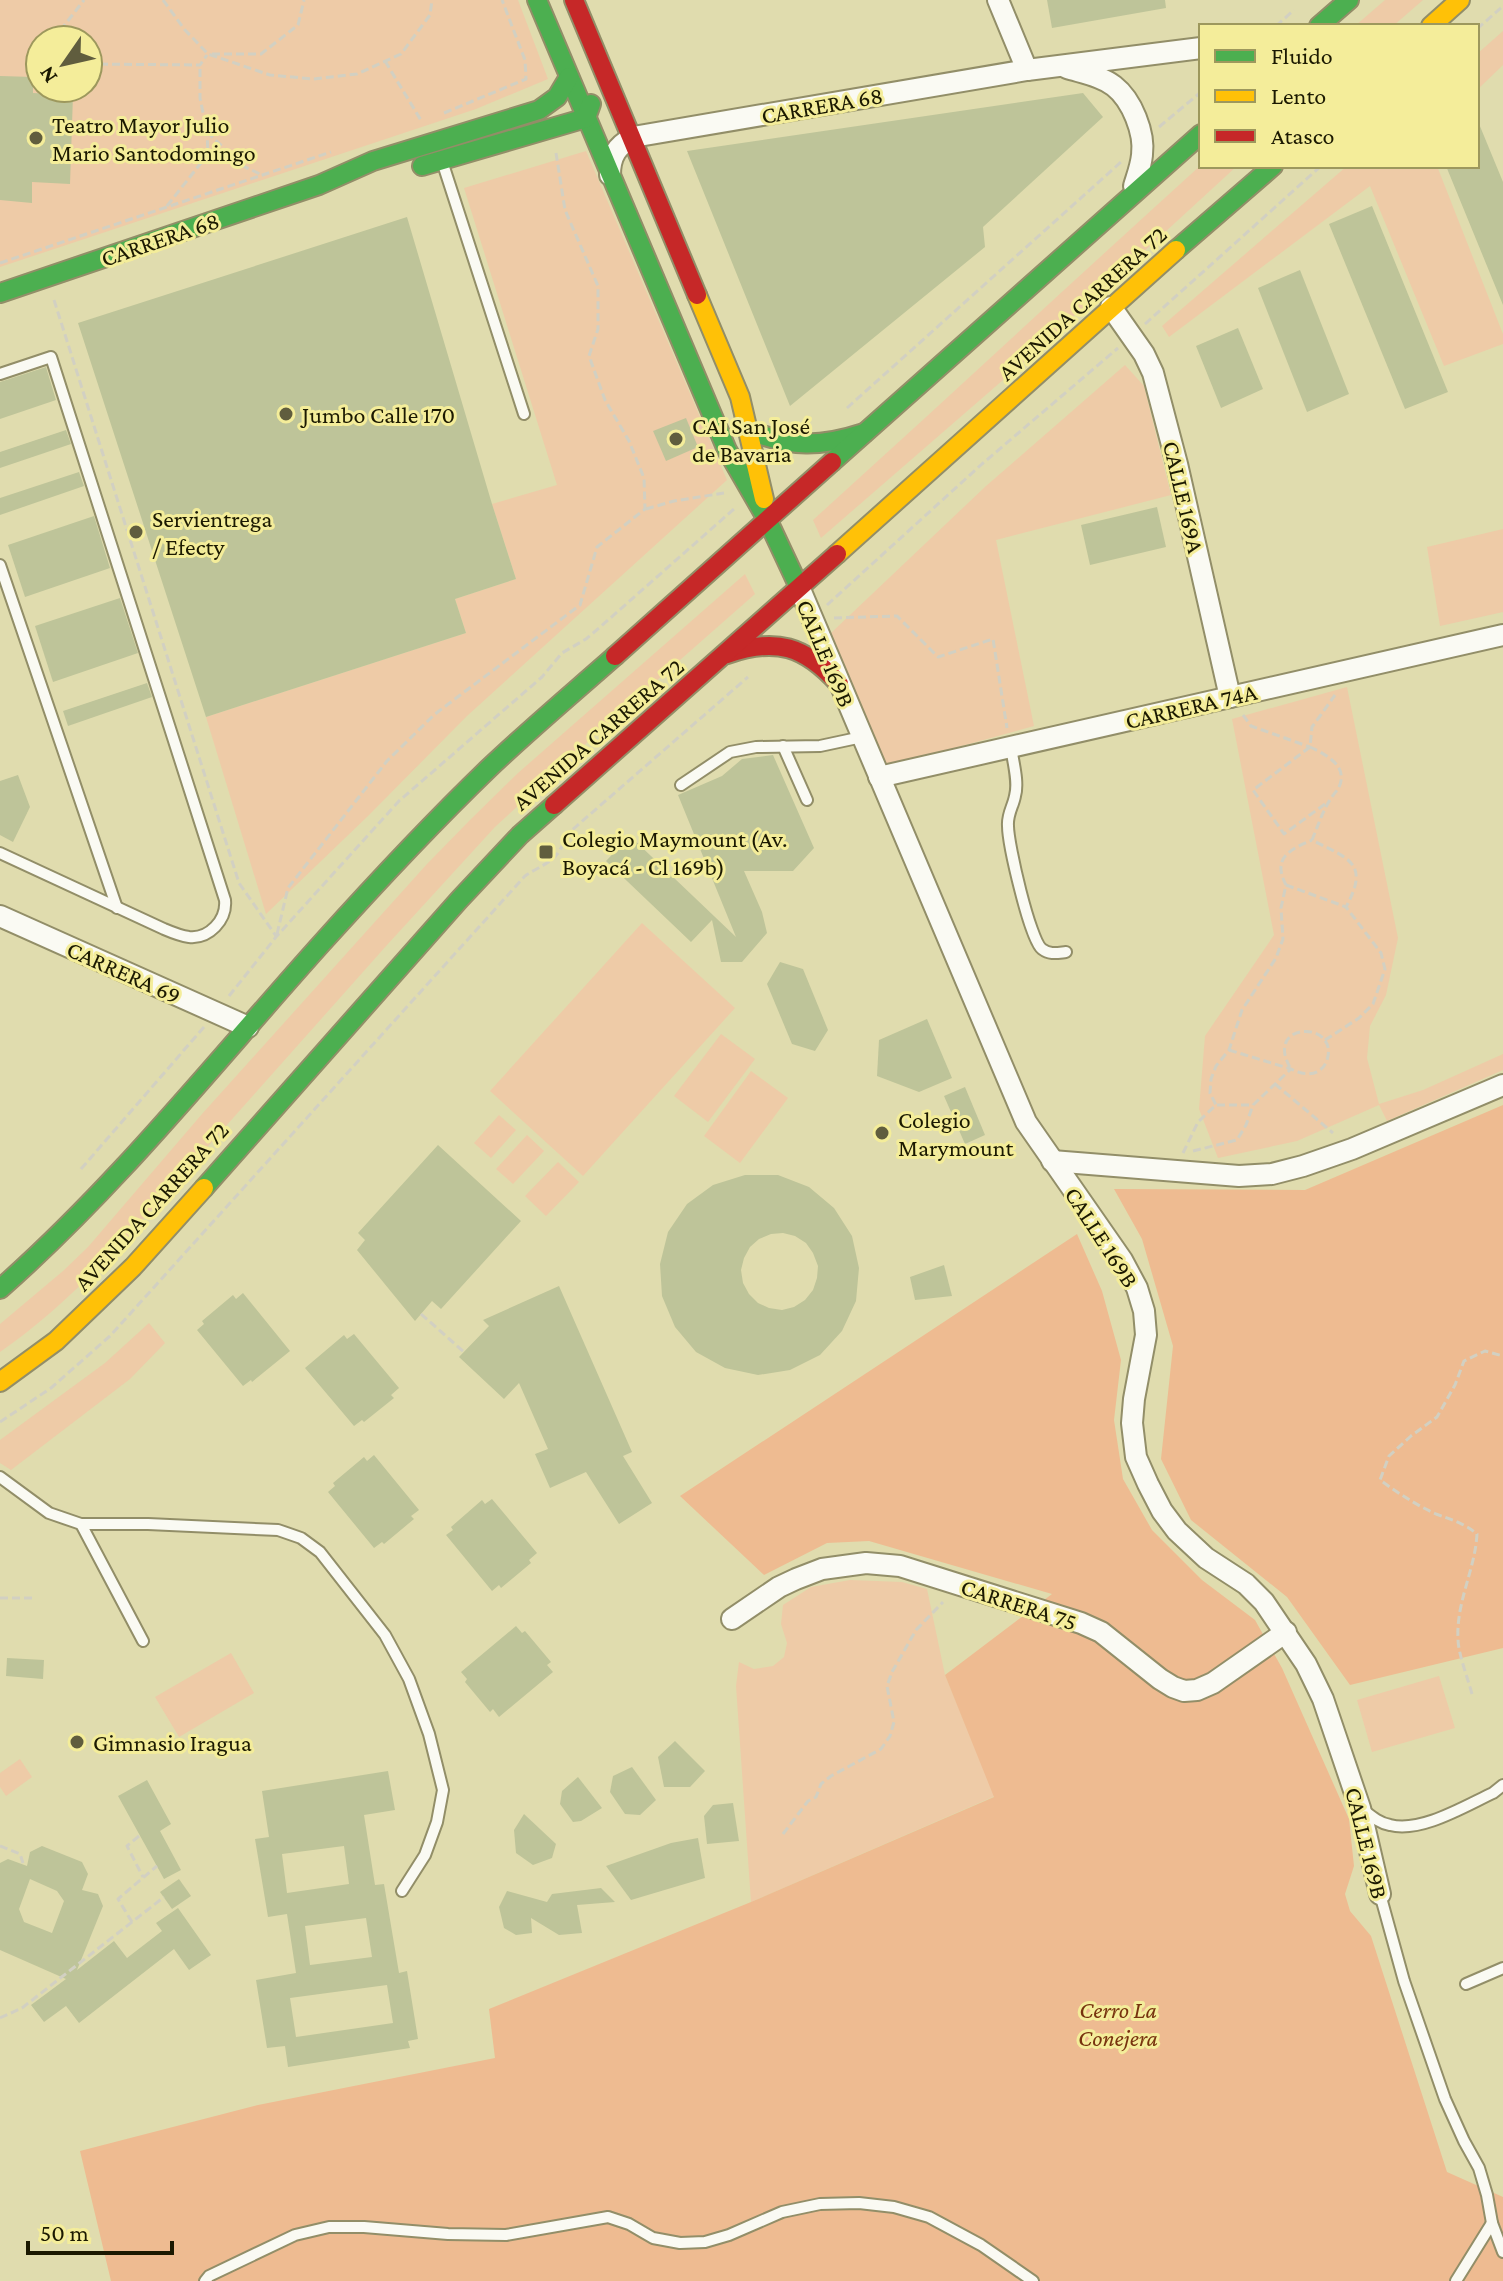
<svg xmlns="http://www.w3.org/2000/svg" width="1503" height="2281" viewBox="0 0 1503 2281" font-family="'Crimson Pro',serif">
<rect width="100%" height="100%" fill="#e0dcae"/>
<g fill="#eecba7" fill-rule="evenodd">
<path d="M0,0h518l30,79 -72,30 -476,158zM40,40h48v48h-48z"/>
<polygon points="1385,0 1423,0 1393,26 1355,26"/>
<polygon points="1503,31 1503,65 1477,90 1477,54"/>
<polygon points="586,151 727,480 467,716 368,816 266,914 206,717 466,633 455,599 516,579 492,504 557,485 464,188"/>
<path d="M1201,165l36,1 -219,201 -197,171 -8,-18c130,-118 258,-237 388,-355z"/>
<polygon points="1347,166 1437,166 1503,334 1503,344 1444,366 1370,186 1169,337 1162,326"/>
<polygon points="1125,365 1144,386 1171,495 996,540 1034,726 885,767 831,633 986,486"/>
<polygon points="1503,529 1503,612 1440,626 1427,547"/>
<path d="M745,574l10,20 -142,125 -118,108 -108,118 -266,299c-38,40 -76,77 -121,108v-28l63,-53 25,-24 114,-133 225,-250 43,-44 48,-47z"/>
<polygon points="1347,687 1398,938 1386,995 1370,1026 1367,1058 1379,1104 1423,1090 1503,1054 1503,1070 1387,1121 1379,1105 1297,1141 1218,1158 1199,1109 1205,1036 1274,935 1232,719"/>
<polygon points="642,923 735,1008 583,1176 490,1091"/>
<polygon points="721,1034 755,1059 708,1122 674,1096"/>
<polygon points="751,1071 788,1098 740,1163 704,1136"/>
<polygon points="499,1115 516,1130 491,1158 474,1143"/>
<polygon points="527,1135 544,1151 513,1184 496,1169"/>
<polygon points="558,1162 579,1182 546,1216 525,1196"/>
<polygon points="149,1323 165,1343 130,1379 11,1470 0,1463 0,1440 105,1363"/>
<polygon points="850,1580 902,1582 927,1589 945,1675 995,1796 751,1902 736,1686 739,1662 754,1669 773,1666 784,1657 787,1643 781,1624 783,1605 811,1587"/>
<polygon points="231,1653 254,1693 179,1737 155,1697"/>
<polygon points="1439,1676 1455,1728 1372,1752 1357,1700"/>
<polygon points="20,1759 32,1777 6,1796 0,1787 0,1773"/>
</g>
<g fill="#eebb91">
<polygon points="1503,1105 1503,1648 1350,1685 1287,1597 1191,1520 1161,1459 1173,1346 1142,1239 1114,1189 1305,1190"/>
<polygon points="1077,1234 1102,1291 1121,1360 1114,1420 1123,1479 1152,1530 1202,1580 1255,1620 1282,1668 1349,1819 1354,1866 1345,1894 1350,1911 1371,1936 1447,2172 1503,2197 1503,2281 111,2281 80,2151 258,2105 495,2058 489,2009 751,1902 994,1797 945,1675 1052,1594 869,1541 827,1543 764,1575 680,1496"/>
</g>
<g fill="#bec499" fill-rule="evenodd">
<polygon points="1047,0 1165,0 1166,8 1052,28"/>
<polygon points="0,76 33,77 33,93 73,95 70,184 32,182 32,203 0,200"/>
<polygon points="1083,93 1103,117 983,227 985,247 790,406 687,151"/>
<polygon points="1477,119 1503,182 1503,305 1446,166 1477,166"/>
<polygon points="1372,206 1448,392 1405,409 1329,224"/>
<polygon points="407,217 492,504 516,579 455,599 466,633 206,717 78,323"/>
<polygon points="1300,270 1349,394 1307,412 1258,288"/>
<polygon points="1238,328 1263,389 1221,408 1196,346"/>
<polygon points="46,367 56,400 0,419 0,382"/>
<polygon points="686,418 698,447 666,461 653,431"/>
<polygon points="66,430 71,444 0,468 0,452"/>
<polygon points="79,472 84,486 0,515 0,498"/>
<polygon points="1157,507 1166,547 1090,565 1081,525"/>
<polygon points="94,516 110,568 25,597 8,545"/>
<polygon points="120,598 138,653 53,682 35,626"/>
<polygon points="147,683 152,697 68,726 63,711"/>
<polygon points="773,755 814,848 793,871 744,871 762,912 767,933 742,962 721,962 712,920 691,942 606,861 630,836 736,937 678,795 722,776 742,759"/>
<polygon points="18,775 30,807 13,842 0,835 0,781"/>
<polygon points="780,962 803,969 828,1030 815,1051 792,1044 767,984"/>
<polygon points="927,1019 952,1078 919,1092 877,1076 879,1040"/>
<polygon points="965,1087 985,1135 965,1144 944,1096"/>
<polygon points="438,1145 521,1221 441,1309 432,1301 415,1321 357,1250 365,1240 358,1233"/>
<path d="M745,1175h33l31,12 25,21 18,28 7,32 -3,33 -14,30 -22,24 -30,15 -32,5 -33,-7 -29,-16 -21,-25 -13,-31 -2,-32 8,-32 19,-28 26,-19zM783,1233l12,3 11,7 7,10 5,13 -1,12 -4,12 -8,10 -11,7 -12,3 -13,-2 -11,-5 -9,-9 -6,-11 -2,-13 3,-12 6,-11 9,-8 12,-5z"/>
<polygon points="944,1265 952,1296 915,1300 910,1277"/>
<polygon points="559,1286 632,1452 623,1456 652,1503 619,1524 586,1472 550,1488 535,1454 548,1449 519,1383 504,1399 459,1357 489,1326 483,1320"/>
<polygon points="243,1293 290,1351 252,1382 251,1380 243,1386 197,1330 204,1324 202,1321 233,1295 236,1299"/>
<polygon points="354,1334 399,1388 391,1395 394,1398 364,1422 362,1420 354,1426 305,1368 344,1335 347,1339"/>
<polygon points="374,1455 419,1510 411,1516 414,1519 384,1544 382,1542 374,1548 328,1492 335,1486 333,1483 364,1457 367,1461"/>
<polygon points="492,1499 537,1553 529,1560 531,1563 501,1588 499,1585 492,1591 446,1535 453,1530 451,1527 482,1500 485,1504"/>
<polygon points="516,1626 522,1633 525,1631 551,1662 547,1665 553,1672 499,1717 493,1709 490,1712 465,1682 467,1679 461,1672"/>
<polygon points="7,1658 44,1660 43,1679 6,1676"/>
<polygon points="675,1741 705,1771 690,1787 664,1787 658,1757"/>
<polygon points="632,1767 656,1800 640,1815 625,1814 610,1792 613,1776"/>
<path d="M388,1771l7,39 -31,5 11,70 9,-1 15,89 8,-2 11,68 -10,2 2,7 -122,19 -3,-21 -18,2 -11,-68 40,-7 -9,-59 -19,3 -13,-78 14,-2 -7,-46zM344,1846l5,38 -62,9 -5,-39zM366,1918l6,39 -62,8 -5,-39zM387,1985l6,38 -97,14 -6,-39z"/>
<polygon points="578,1777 602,1808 581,1821 573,1822 560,1804 562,1791"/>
<polygon points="147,1780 171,1824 160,1831 181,1870 164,1879 118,1796"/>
<polygon points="733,1803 739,1841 707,1844 704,1816 713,1805"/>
<polygon points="524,1814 556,1844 552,1858 533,1865 516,1853 514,1830"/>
<polygon points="698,1838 705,1878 631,1900 606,1866 671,1843"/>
<path d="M42,1846l40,16 6,12 -6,16 16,4 5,12 -26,64 37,-29 13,17 35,-27 -6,-8 22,-15 33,47 -22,15 -15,-21 -95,74 -13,-17 -22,16 -13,-17 35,-26 -66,-29v-87l8,-4 19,7 3,-14zM30,1879l27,12 7,10 -12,32 -28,-11 -5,-13z"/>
<polygon points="179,1879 191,1896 172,1909 160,1892"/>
<polygon points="601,1888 615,1902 577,1905 582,1933 559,1935 531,1918 532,1933 516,1935 504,1928 499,1907 507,1891 547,1902 552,1894"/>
</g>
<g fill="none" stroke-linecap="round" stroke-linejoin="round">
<g stroke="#928e68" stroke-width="14">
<g id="lane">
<polyline points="442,161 524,414"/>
<path d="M0,374l51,-17 174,543c2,20 -16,39 -36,37 -8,-1 -18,-5 -25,-8l-164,-76"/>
<polyline points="0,565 117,908"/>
<polyline points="783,746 807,800"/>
<path d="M1011,747c2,15 8,35 4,49 -2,11 -8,18 -7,30 0,18 22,114 34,123 8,6 15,4 24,3"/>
<polyline points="681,785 730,752 756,747 820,746 862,737"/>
<polyline points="0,1477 49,1513 81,1524 148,1524 278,1530 301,1538 320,1552 385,1635 409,1679 429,1734 443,1790 437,1822 425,1855 402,1891"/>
<polyline points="81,1524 143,1641"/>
<path d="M1362,1809c9,7 17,14 28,16 31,8 75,-19 103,-32l10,-8"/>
<polyline points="1380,1894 1404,1981 1445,2099 1464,2141 1479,2168 1487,2195 1492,2223 1503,2252"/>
<polyline points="1466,1984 1503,1968"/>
<polyline points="205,2281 209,2276 295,2235 329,2227 364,2227 448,2234 506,2235 608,2217 629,2224 653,2238 680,2243 705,2242 729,2235 782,2212 820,2204 859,2203 894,2207 929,2217 981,2245 1033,2281"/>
<polyline points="1456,2281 1492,2223"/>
</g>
</g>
<g stroke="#928e68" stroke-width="24">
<g id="street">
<polyline points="998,0 1027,70"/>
<path d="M1067,68c16,5 34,8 47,18 18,14 31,47 28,69 -1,11 -5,21 -8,31"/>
<path d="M610,175c0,-19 7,-29 23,-38l394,-67 174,-22"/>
<polyline points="1111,307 1144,354 1153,373 1177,464 1230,697"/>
<polyline points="799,587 1026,1122 1122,1260 1137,1288 1144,1311 1146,1335 1134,1399 1132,1423 1136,1457 1148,1484 1162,1511 1177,1531 1206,1558 1246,1584 1264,1602 1306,1664 1323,1699 1360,1808 1380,1894"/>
<polyline points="879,777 1503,635"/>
<polyline points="0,916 248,1027"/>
<polyline points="1052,1161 1239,1176 1272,1174 1303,1166 1352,1149 1503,1085"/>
<polyline points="732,1619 779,1587 796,1579 822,1569 866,1563 900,1566 1081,1623 1101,1632 1160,1679 1173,1687 1184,1691 1197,1690 1213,1683 1286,1632"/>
</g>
</g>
<g stroke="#928e68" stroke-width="22">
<g id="fast">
<polyline points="537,0 727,450 768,521 799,587"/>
<polyline points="1319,26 1349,0"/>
<polyline points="422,166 586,118 591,104"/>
<polyline points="1176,250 1273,166"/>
<polyline points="0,293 319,185 373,161 539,110 557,97 569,77"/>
<path d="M749,430c42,18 72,17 115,3"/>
<polyline points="832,462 1201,134"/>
<polyline points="204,1188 459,900 520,835 554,805"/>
<path d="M0,1289c118,-104 216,-228 321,-345 54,-60 109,-119 167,-175 41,-39 85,-76 127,-113"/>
</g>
</g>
<g stroke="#928e68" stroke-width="22">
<g id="slow">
<polyline points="1431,26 1460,0"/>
<polyline points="697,295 740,397 764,499"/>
<polyline points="837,554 1176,250"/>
<polyline points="0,1382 56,1341 133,1267 204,1188"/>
</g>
</g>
<g stroke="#928e68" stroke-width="22">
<g id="jam">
<polyline points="574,0 697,295"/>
<path d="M727,654c49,-17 78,-8 112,30"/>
<polyline points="615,656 832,462"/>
<polyline points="554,805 837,554"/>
</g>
</g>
<g stroke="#d2d0c2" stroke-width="3" stroke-dasharray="8 4" stroke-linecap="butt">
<polyline points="163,0 185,30 208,54 270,75 313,79 357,74 401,54 430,15 432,0"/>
<polyline points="1276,26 1294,10"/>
<polyline points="1477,29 1503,6"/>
<polyline points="53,40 84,0"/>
<polyline points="212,54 261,54 298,25 304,0"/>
<polyline points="385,61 422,122"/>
<polyline points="88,64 200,65 207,55"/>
<polyline points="444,113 526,79 525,60 502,0"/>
<polyline points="1159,127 1201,92"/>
<polyline points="207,132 224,148 237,163 262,175"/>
<polyline points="167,206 208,154 207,132 200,98 200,65"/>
<polyline points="0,263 331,152"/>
<polyline points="54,300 239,883 276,936"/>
<polyline points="1145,324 1321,166"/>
<polyline points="847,408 1121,162"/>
<polyline points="646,509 674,501 724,493"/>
<polyline points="827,605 982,464 1118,348"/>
<polyline points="834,618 897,616 938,657 993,639 1007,728"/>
<polyline points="1243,715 1251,726 1310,747"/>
<polyline points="1310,747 1253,790 1284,834 1325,804"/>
<polyline points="1286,885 1346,907"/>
<polyline points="277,934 288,888 387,761 435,714 580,605 597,547 645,509 644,478 629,441 605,400 589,356 598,329 598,286 565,210 556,153"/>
<polyline points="229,996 276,937 399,801 542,677 562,653 586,639 599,628 734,509"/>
<path d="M1325,1040l34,-22 14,-14 12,-35 -4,-16 -35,-46c24,-44 3,-48 -34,-67 5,-12 9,-24 15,-35 3,-6 7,-11 11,-16 12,-22 -11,-34 -28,-42l2,-20 23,-32"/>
<path d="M1229,1050l62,19c13,7 30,8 36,-9 13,-40 -65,-39 -36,9"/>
<polyline points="1275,1084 1333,1133"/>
<polyline points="1217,1105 1253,1105"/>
<polyline points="1193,1151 1237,1140 1246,1125 1253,1105 1291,1069"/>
<path d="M1183,1153l15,-31 18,-17 -6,-12 1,-14 5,-13 13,-16 13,-40 34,-52 7,-19 -2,-31 5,-23c-14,-27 3,-35 26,-45"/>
<polyline points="81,1169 204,1027"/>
<polyline points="421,1314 464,1352"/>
<path d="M0,1422l51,-34 59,-52 415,-460c11,-8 25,-12 33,-23 5,-8 8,-15 14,-23l176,-153"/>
<polyline points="0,1598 33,1598"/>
<path d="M1472,1694c-4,-15 -14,-41 -14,-55 -2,-37 17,-69 19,-105 -13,-11 -25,-14 -41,-20 -20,-9 -38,-21 -56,-34l9,-24 22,-20 26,-19 18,-32 9,-24 21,-10 18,5"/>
<polyline points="783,1834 808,1801 816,1797 821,1784 831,1776 881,1749 890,1736 894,1722 887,1686 892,1672 916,1630 943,1602"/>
<polyline points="139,1836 127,1846 143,1877"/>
<polyline points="0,1846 20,1854 23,1863"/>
<polyline points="132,1922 118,1899 157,1866"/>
<polyline points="0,2018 22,2008 164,1897"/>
</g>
<use href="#lane" stroke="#fafaf3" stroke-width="10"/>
<use href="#street" stroke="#fafaf3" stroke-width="20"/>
<use href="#fast" stroke="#4caf50" stroke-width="18"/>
<use href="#slow" stroke="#ffc107" stroke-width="18"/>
<use href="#jam" stroke="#c62828" stroke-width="18"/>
</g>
<g fill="#605d3e" stroke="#f4ed9a" stroke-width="3">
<circle cx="36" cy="138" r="8"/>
<circle cx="286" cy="414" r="8"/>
<circle cx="676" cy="439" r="8"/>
<circle cx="136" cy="532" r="8"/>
<rect x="538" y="844" width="16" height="16" rx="4"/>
<circle cx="882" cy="1133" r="8"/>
<circle cx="77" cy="1742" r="8"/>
</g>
<g text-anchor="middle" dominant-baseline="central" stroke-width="6" stroke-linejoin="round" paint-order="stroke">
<g font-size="24" fill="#1b1901" stroke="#f4ed9a">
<text transform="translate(822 105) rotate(-10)">CARRERA 68</text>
<text transform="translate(160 239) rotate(-19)">CARRERA 68</text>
<text transform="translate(1082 303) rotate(-42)">AVENIDA CARRERA 72</text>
<text transform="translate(1184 497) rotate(77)">CALLE 169A</text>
<text transform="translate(826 653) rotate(67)">CALLE 169B</text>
<text transform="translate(1191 706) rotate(-13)">CARRERA 74A</text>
<text transform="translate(598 734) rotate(-41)">AVENIDA CARRERA 72</text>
<text transform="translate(124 972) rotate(24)">CARRERA 69</text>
<text transform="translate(151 1206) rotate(-48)">AVENIDA CARRERA 72</text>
<text transform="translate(1102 1237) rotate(57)">CALLE 169B</text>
<text transform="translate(1019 1604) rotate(18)">CARRERA 75</text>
<text transform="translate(1367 1843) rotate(76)">CALLE 169B</text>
</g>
<g font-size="24" fill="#1b1901" stroke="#f4ed9a" text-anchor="start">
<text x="52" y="124">Teatro Mayor Julio<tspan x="52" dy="28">Mario Santodomingo</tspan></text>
<text x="302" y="414">Jumbo Calle 170</text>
<text x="692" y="425">CAI San José<tspan x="692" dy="28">de Bavaria</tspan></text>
<text x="152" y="518">Servientrega<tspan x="152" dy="28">/ Efecty</tspan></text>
<text x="562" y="838">Colegio Maymount (Av.<tspan x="562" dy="28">Boyacá - Cl 169b)</tspan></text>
<text x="898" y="1119">Colegio<tspan x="898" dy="28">Marymount</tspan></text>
<text x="93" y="1742">Gimnasio Iragua</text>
</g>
<g font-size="24" font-style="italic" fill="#77320e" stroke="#f4ed9a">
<text x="1118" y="2009">Cerro La<tspan x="1118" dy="28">Conejera</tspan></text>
</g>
</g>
<rect x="1199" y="24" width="280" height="144" fill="#f4ed9a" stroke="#9d985d" stroke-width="2"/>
<rect x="1215" y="50" width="40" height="12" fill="#4caf50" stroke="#9d985d" stroke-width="2"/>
<text x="1271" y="64" font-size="24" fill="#1b1901">Fluido</text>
<rect x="1215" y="90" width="40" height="12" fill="#ffc107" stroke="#9d985d" stroke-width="2"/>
<text x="1271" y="104" font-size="24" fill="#1b1901">Lento</text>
<rect x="1215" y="130" width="40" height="12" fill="#c62828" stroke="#9d985d" stroke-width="2"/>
<text x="1271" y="144" font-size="24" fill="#1b1901">Atasco</text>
<g transform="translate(64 64) rotate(236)"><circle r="38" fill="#f4ed9a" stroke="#9d985d" stroke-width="2"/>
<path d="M0-6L14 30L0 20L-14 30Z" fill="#605d3e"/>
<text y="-12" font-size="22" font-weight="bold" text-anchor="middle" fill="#1b1901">N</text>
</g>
<path d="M28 2241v12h144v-12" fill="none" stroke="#1b1901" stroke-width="4"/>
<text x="40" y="2241" font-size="24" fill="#1b1901" stroke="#f4ed9a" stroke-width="6" paint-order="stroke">50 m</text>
</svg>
